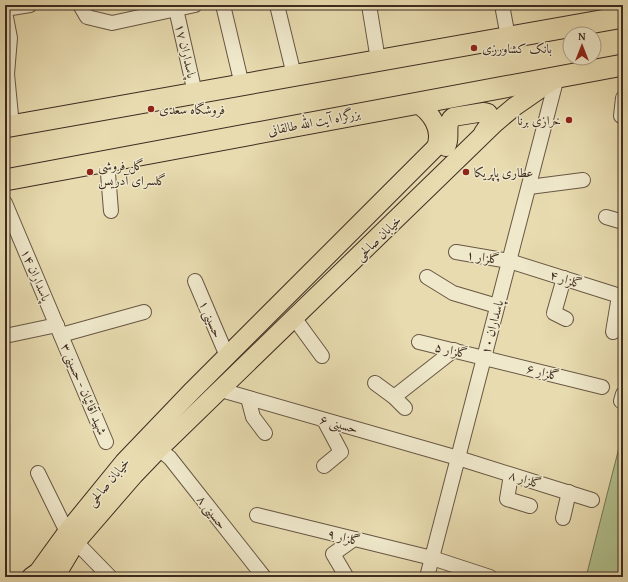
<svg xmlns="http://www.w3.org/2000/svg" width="628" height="582" viewBox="0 0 628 582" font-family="'Gentium Book Plus',Amiri,serif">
<rect width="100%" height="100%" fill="#e7dbaf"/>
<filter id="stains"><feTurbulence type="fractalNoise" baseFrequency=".005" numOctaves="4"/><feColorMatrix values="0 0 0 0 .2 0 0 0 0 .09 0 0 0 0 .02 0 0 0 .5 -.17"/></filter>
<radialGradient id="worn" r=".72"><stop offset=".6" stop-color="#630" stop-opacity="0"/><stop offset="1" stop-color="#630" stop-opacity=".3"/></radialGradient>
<polygon fill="#b1c18e" stroke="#777657" points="623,432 623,577 586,577"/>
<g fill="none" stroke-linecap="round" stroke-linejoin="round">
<g stroke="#685744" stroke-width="16">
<g id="minor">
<polyline points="80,5 87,17 112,23 195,5"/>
<polyline points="223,5 242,85"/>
<polyline points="277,5 294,75"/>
<polyline points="369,5 378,60"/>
<polyline points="502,5 508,37"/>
<polyline points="5,9 30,5"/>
<polyline points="176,9 195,93"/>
<polyline points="5,12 10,38 7,74 12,126"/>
<polyline points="621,116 623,98"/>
<polyline points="107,161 111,211"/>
<polyline points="529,187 583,180"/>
<polyline points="5,203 106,442"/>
<polyline points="606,217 623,222"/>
<polyline points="456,252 509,261 623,297"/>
<polyline points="427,277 453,293 497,306"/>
<polyline points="564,278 554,313 566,319"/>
<polyline points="195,281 227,356"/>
<polyline points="295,319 322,356"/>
<polyline points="613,332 619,296"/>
<polyline points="61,335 144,312"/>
<polyline points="5,336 57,325"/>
<polyline points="419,342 602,387"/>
<polyline points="375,383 394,397 405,408"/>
<polyline points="221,390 458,458 592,500"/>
<polyline points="394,397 454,350"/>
<polyline points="248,398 253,417 265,433"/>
<polyline points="621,401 623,394"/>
<polyline points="324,420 341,452 324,466"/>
<polyline points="159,449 170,458 264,577"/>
<polyline points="38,473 67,532"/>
<polyline points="511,475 507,499 530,506"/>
<polyline points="257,515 432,558 490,577"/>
<polyline points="563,518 569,492"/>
<polyline points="76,542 110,577"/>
<polyline points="346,576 333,554 354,539"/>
<polyline points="427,577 557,77"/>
</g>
</g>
<g stroke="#3d2b20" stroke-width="20">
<g id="major">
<path d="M446,147c6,-9 -2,-23 7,-30l31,-5 4,1c6,7 -1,14 -5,20"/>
<path d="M31,577l7,-5 29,-40 57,-70 68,-71 244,-244c7,-18 -5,-35 -20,-44"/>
<polyline points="55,577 76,542 134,475 159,449 495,123 514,107 556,78"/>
</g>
</g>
<g stroke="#3d2b20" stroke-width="23">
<g id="highway">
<polyline points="5,127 623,17"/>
<polyline points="5,180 623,65"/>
</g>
</g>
<use href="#minor" stroke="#efe8cb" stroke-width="14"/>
<use href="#major" stroke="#e7dbaf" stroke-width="18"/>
<use href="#highway" stroke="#e7dbaf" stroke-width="21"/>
</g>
<g fill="#8f2418" stroke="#efe8cb" stroke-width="1.5">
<circle cx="474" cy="48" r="4"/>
<circle cx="151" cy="109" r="4"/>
<circle cx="569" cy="120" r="4"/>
<circle cx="90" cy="172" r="4"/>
<circle cx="466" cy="172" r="4"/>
</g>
<g text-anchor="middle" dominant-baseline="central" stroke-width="3" stroke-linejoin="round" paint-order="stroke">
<g font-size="13" fill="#3d2b20" stroke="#efe8cb" text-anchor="start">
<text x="482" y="48">بانک کشاورزی</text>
<text x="159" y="109">فروشگاه سعدی</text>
<text x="561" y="120" text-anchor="end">خرازی برنا</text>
<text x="98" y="165">گل فروشی<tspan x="98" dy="15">گلسرای آدریس</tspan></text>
<text x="474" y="172">عطاری پاپریکا</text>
</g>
<g font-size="13" fill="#3d2b20" stroke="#efe8cb">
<text transform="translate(186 51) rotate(77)">پاسداران ۱۷</text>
<text transform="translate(314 122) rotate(-11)">بزرگراه آیت الله طالقانی</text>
<text transform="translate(378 238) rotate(-44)">خیابان صالحی</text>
<text transform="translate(483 257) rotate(9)">گلزار ۱</text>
<text transform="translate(36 275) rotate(67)">پاسداران ۱۴</text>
<text transform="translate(566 279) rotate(18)">گلزار ۴</text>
<text transform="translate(211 319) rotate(67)">حسینی ۱</text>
<text transform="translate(492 327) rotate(-75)">پاسداران ١٠</text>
<text transform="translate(451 350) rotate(13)">گلزار ۵</text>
<text transform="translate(543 372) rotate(14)">گلزار ۶</text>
<text transform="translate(84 389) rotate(67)">شهید آقائیان - حسینی ۳</text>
<text transform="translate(339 424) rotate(16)">حسینی ۶</text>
<text transform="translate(525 479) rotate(17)">گلزار ۸</text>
<text transform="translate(108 482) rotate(-50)">خيابان صالحی</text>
<text transform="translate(212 512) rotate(52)">حسینی ۸</text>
<text transform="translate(344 537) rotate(14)">گلزار ٩</text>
</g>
</g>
<rect width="628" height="582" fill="none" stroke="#e7dbaf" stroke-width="20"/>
<rect x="6" y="6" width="616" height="570" fill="none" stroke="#3d2b20" stroke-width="2"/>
<rect x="10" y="10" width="608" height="562" fill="none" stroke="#3d2b20"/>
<g transform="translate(582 46)"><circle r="19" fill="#efe8cb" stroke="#a89c87"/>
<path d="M0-3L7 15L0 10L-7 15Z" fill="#8f2418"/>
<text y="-6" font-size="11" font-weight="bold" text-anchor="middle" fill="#3d2b20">N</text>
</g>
<rect width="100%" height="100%" filter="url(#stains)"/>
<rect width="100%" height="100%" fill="url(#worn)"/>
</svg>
